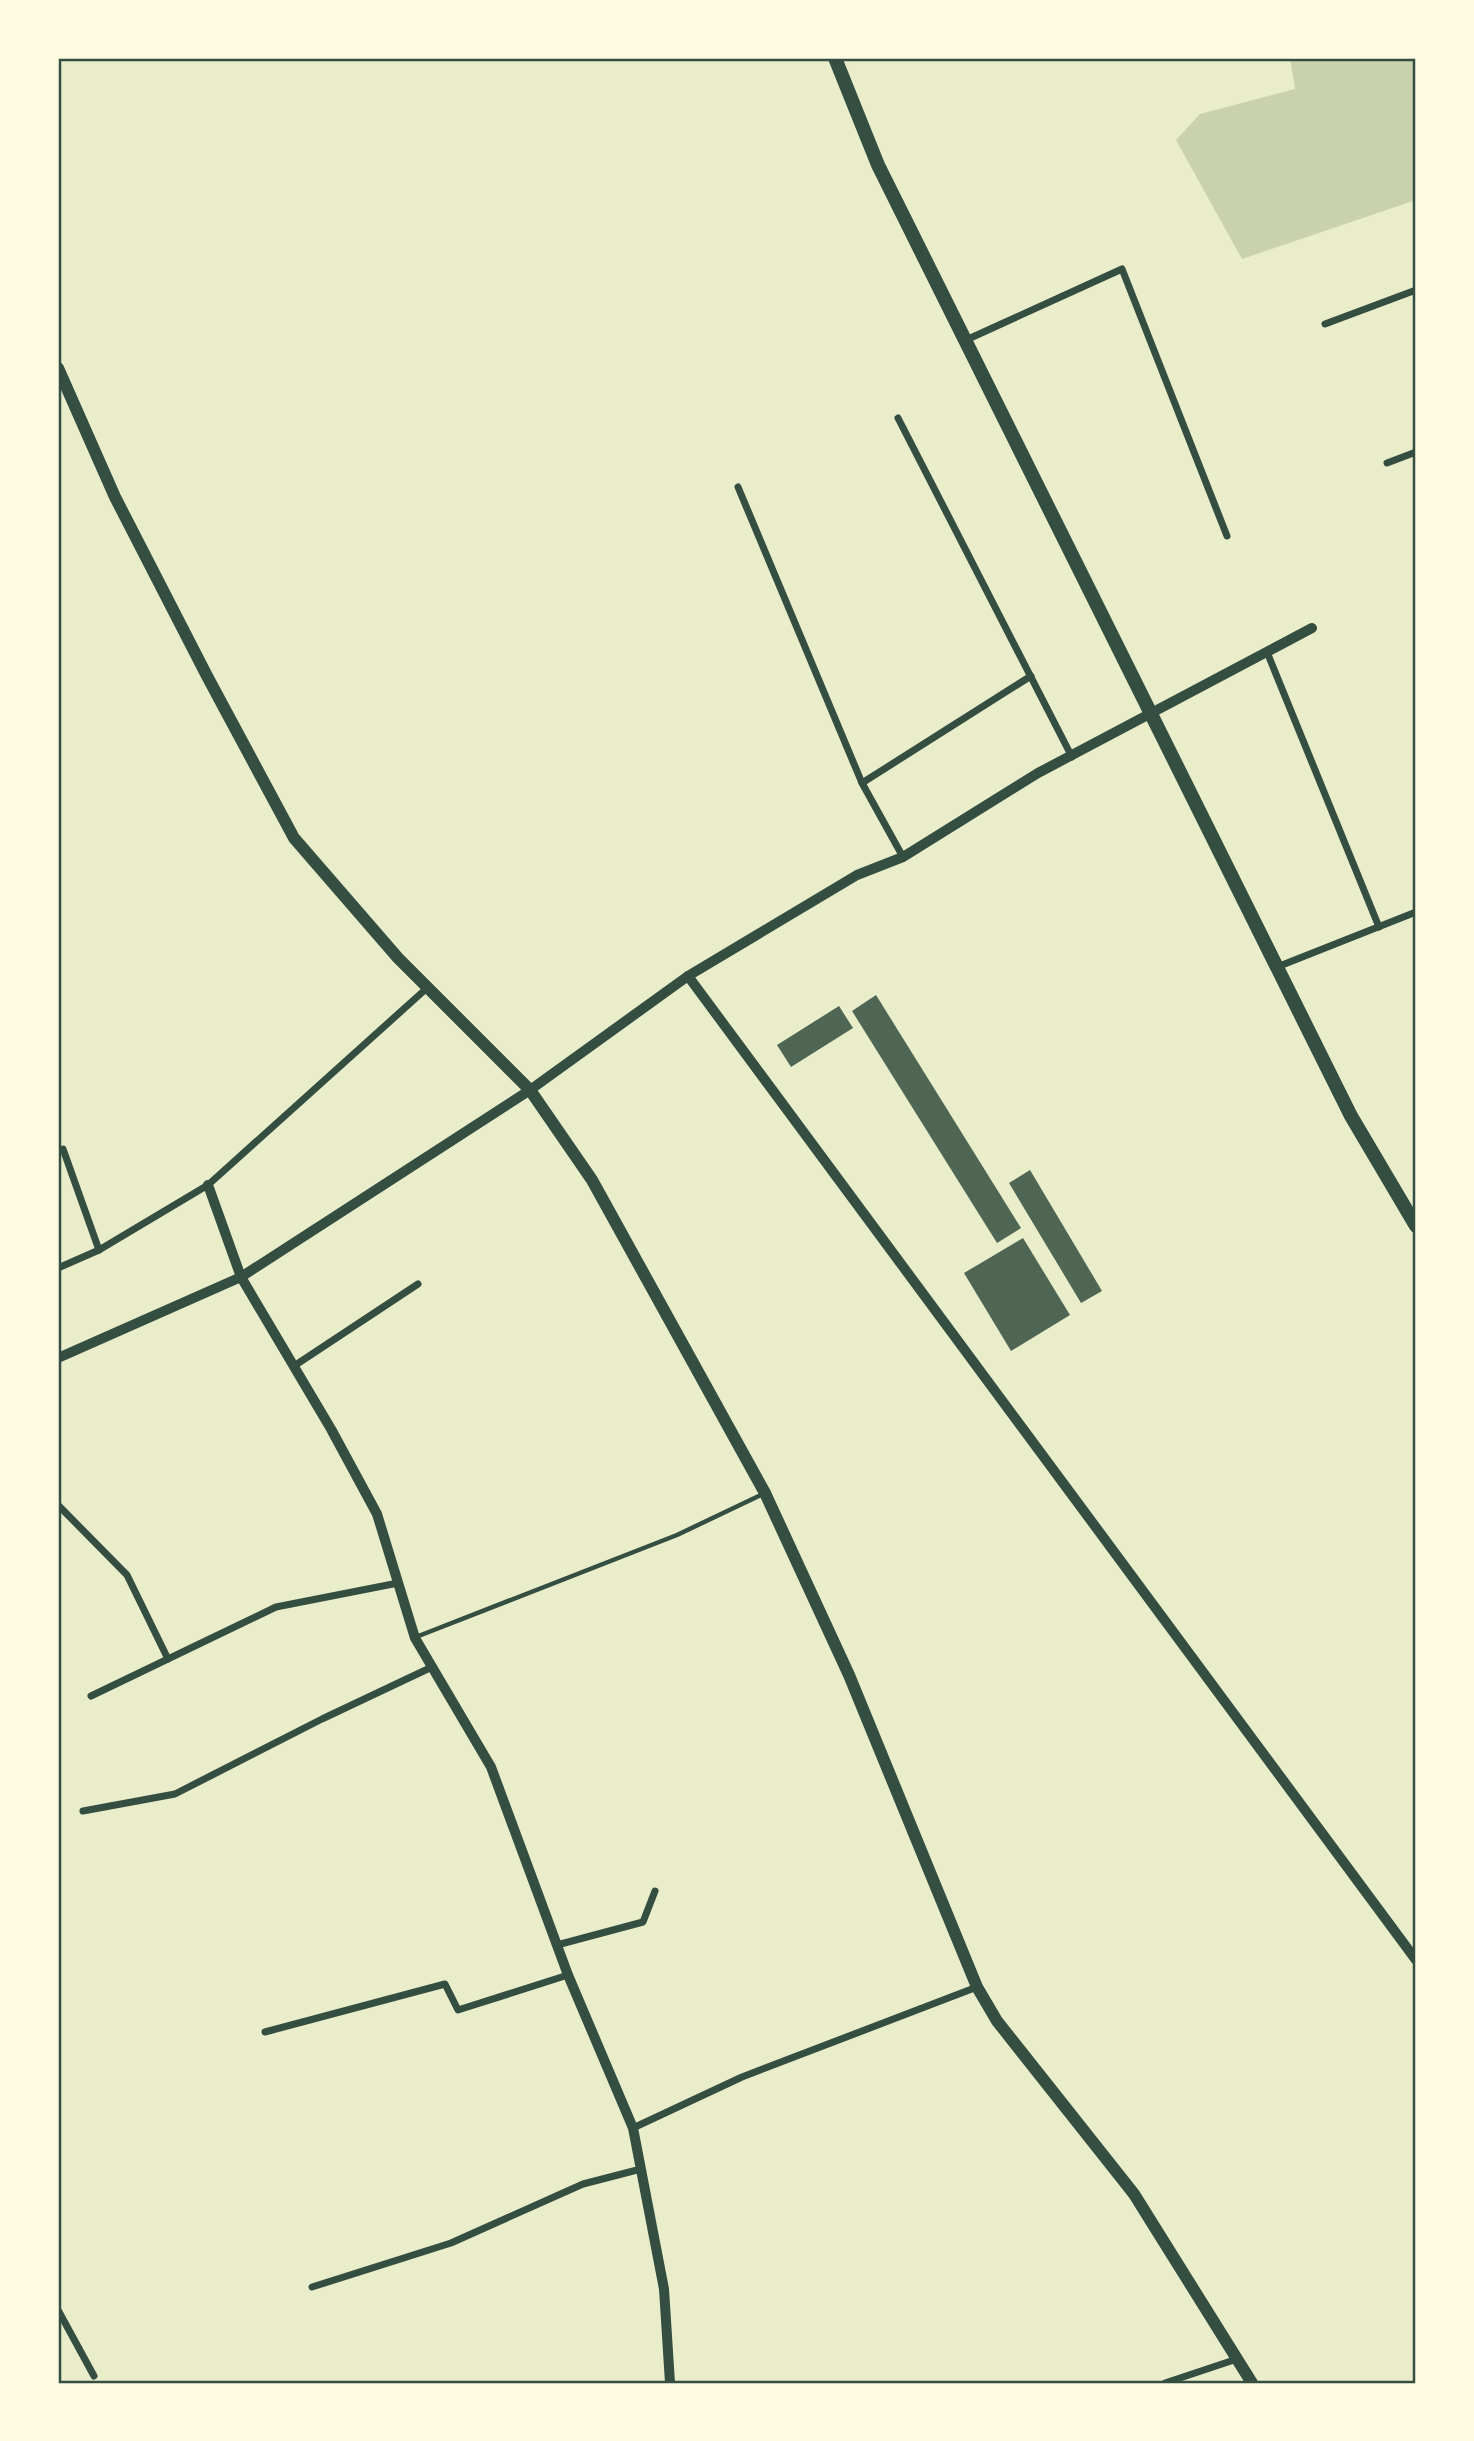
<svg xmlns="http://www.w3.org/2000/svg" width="1474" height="2441" viewBox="0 0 1474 2441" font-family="Helvetica,sans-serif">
<rect width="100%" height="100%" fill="#e9edc9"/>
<polygon fill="#cad2ad" points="1290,58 1416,58 1416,200 1242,259 1176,140 1200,114 1295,89"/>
<g fill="#4f6655">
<polygon points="876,995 1021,1228 997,1243 852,1011"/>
<polygon points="839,1006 853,1028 791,1067 777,1045"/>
<polygon points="1030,1170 1102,1291 1081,1303 1009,1183"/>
<polygon points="1023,1238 1070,1315 1011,1351 964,1273"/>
</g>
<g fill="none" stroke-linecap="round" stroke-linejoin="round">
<polyline stroke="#344e41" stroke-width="4.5" points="416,1637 677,1535 763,1494"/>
<g stroke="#344e41" stroke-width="7">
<polyline points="1325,324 1416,290"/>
<polyline points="966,340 1122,269 1227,536"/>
<polyline points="898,418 1072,757"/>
<polyline points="1387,463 1416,452"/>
<polyline points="738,487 862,783 903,857"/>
<polyline points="1267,652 1379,927"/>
<polyline points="862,783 1031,676"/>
<polyline points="1277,967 1416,912"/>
<polyline points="63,1149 99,1250"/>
<polyline points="58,1268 99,1250 208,1185 427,988"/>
<polyline points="294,1366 418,1284"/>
<polyline points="58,1505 127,1575 168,1659"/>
<polyline points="91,1696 276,1607 398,1583"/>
<polyline points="83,1811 175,1794 322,1719 432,1667"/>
<polyline points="557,1945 643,1922 655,1891"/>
<polyline points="265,2032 445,1984 458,2010 568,1975"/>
<polyline points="633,2128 742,2077 977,1987"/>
<polyline points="312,2287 451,2243 583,2184 641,2169"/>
<polyline points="58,2310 94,2376"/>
<polyline points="1165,2383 1237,2359"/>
</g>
<g stroke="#344e41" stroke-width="10">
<polyline points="688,976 1416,1960"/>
<polyline points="208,1185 241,1277 331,1429 377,1514 415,1638 491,1767 568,1975 633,2128 664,2289 670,2383"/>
<polyline points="58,1358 241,1277 530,1090 688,976 857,875 903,857 1038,773 1312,628"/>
</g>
<polyline stroke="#344e41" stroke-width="12" points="58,368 115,497 207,676 294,838 398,958 530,1090 592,1180 765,1493 849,1675 977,1987 997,2021 1134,2194 1252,2383"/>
<polyline stroke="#344e41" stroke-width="14" points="835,58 878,165 1351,1116 1416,1226"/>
</g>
<rect width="1474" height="2441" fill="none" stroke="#fefae0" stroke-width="119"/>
<rect x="60" y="60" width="1354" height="2322" fill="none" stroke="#344e41" stroke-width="2.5"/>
</svg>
